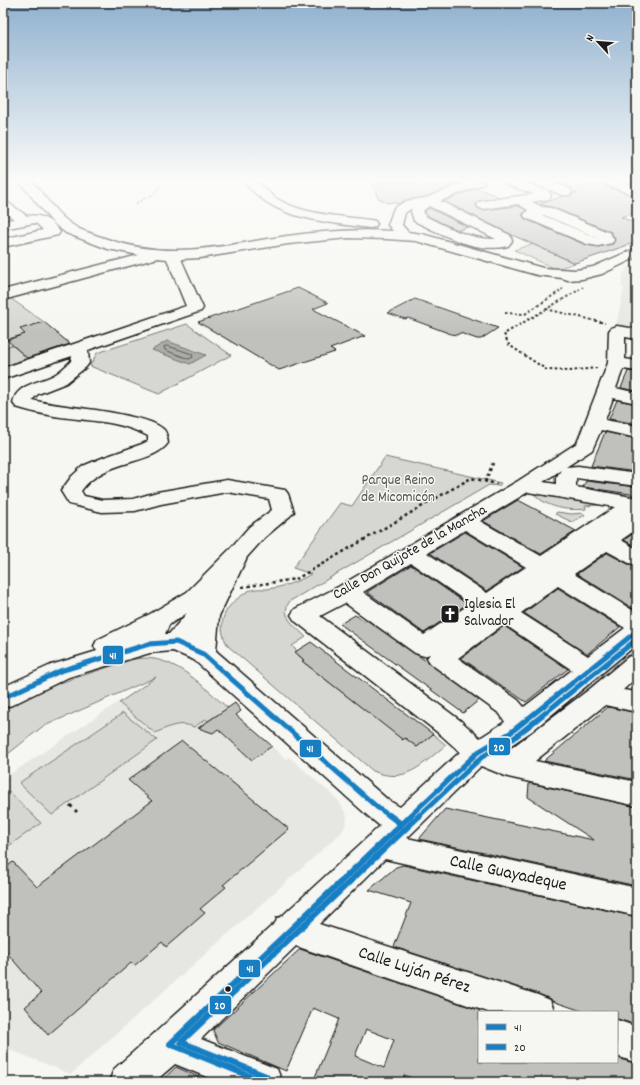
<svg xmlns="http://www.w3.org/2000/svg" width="640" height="1085" viewBox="0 0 640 1085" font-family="Dekko,sans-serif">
<rect width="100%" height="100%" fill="#f6f6f2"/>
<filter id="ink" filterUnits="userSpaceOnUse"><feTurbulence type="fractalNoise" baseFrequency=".025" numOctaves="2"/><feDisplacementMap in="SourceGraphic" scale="8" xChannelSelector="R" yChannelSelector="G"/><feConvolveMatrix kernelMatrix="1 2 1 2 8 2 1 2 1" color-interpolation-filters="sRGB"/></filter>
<g filter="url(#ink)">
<g fill="#e6e6e2">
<polygon points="637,263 637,330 616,327 624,287 621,287 623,274 629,266"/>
<polygon points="158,676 228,708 286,759 289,757 338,800 347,816 346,824 342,832 71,1074 3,1047 3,779"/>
</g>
<g fill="#d6d6d2" stroke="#797977">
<polygon points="532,244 575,263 556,269 514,250"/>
<polygon points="10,298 44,322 21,329 25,334 5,340 3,338 3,300"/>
<polygon points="187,324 231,355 159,394 90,366 97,353"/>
<polygon points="12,345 27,358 3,367 3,348"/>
<path d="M385,457l116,26 -2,3 -10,-1 -199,116c-11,15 6,26 16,36l-14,9 5,5 -2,2 9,7 -1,2 58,45 2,-1 40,34 2,-2 12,9 16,-13 13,11c-24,19 -40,40 -73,26l-145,-125c-12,-20 -5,-38 13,-50 3,-2 7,-6 11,-6 5,-2 10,-1 15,-1 16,-2 31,-7 44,-15l-18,-6 47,-65 12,3z"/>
<path d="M534,494l64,10v1l-13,1 1,3c-18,2 -39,-1 -52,-15z"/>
<polygon points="557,512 571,514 583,513 585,515 572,522 555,514"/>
<polygon points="637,644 637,650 518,747 514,756 500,748"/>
<path d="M145,658c34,1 58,29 83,50l-20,13 -2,-2 -12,8c-15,-6 -25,0 -39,6l-36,-30 37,-26 -114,50 -39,31v-51l33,-16 97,-32z"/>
<polygon points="123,713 157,740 52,815 19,783"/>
<polygon points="8,791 41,823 3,850 3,794"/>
</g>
<polygon fill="#acaca9" stroke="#727271" points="167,341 206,355 190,364 152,350"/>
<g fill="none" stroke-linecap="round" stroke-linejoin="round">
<polygon stroke="#565654" stroke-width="1" points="168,346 192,354 193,357 189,359 165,350 164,347"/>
</g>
<g fill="#c0c0bd" stroke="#1c1c1c" fill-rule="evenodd">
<polygon points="371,181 459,181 462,182 426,197 406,200 398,204 393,202 387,203 378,198"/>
<polygon points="555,181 601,181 603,185 637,197 637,212 621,217 637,224 637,242 575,263 512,235 444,201 477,188 500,197 479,201 476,204 479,209 483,210 518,206 526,210 522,215 525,219 586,245 598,247 613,244 615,239 611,232 552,207 540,204 564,196 570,196 577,193 573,192 571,188"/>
<polygon points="429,208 468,227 458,230 442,223 426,215 425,211"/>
<polygon points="298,288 328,303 313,309 365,336 330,349 335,352 279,370 198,322"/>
<polygon points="415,299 449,311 498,328 481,339 477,339 460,333 457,335 451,334 408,318 405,319 388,313"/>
<polygon points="44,322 70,344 27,358 7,340 25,334 20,329"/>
<polygon points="628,371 637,372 637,391 621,388"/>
<polygon points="617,400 637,404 637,424 609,419"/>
<polygon points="605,432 637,439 637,472 591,466"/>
<polygon points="586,481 637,487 637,495 583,487"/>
<polygon points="518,500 537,510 576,531 541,554 483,521"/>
<polygon points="637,531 637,547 624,540"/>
<polygon points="465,532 523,567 487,591 430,553"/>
<polygon points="607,553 628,564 637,566 637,611 577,574"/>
<polygon points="411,565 467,604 424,633 367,592"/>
<polygon points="558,588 620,627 587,654 524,613"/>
<polygon points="355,615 365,621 367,620 429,663 479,700 463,713 340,624"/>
<polygon points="504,626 568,669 526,702 461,658"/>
<polygon points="311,642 389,701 433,734 417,747 405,738 403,740 302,661 304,660 295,652"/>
<polygon points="235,703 241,711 236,715 272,746 252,760 218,729 213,733 198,728"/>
<polygon points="608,707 637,713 637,780 544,761"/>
<polygon points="182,741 289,829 223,885 226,887 200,909 205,913 166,947 162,942 134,966 131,963 48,1035 25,1007 41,993 3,948 3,870 13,862 37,887 152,801 128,780"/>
<polygon points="529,783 637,807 637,886 419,839 445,809 594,840 528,797"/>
<polygon points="403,865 637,917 637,1025 617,1019 617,1012 585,1012 552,1001 551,999 538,994 394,947 411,903 369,890 396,867"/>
<path d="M300,949l179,61v52h138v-4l20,6v18h-216l-17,-7 -1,1 14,6h-104l26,-63 -26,-11 -27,63 -68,-29 -5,-12zM366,1029l28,11 -10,28 -29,-12z"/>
<polygon points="176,1067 210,1082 160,1082"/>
</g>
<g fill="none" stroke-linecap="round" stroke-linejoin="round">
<g stroke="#1c1c1c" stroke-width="3">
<g id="minor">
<path d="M19,181h13c13,15 26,36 44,46 6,4 15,6 22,9 69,26 120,10 189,0 35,-5 71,-7 106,-5l-5,-6 6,-17 12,-7 20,-3 42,-17h17l-2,3 -43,17 70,34 2,6 -4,5c-32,8 -66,-12 -94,-25l-3,-10 1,-3 -7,5 -3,12 6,7 14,2 121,34 33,2 17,-3 44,-19v9l-35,17 -20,5 -14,1 -6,-2 -25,-3 -121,-34 -29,-2 -39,-1 -60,6 -88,14 -19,1 22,49 -2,3 -113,39 1,13 -3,4 -20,16 -28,11 -6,6c33,8 66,8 100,17 10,2 23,5 31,12 4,3 4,9 5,14 -15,22 -65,16 -87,48l3,5 18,4 31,-1 24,-7 70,-12 58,10 3,4 6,18 -4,4 -25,21 -18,20 -28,59 -3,35 172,149 12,7 60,-55 -19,-17 -146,-114 -4,-6 4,-6 43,-22 180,-106 59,-38 31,-80 1,-32 2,-3 6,-2 20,3v10l-12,-2v22l12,2v10l-14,-2 -7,19 21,5v10l-24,-5 -8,22 32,6v12l-36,-8 -9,20 -26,17 12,-1 59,8v12l-61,-8v9l61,11v13l-4,3 4,-1v16l-16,11 16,9v16l-8,-2 -22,-12 -33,23 63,39v31l-105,87 -30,20 4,1 85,-64 37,-31 9,-3v23l-14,13 14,2v20l-32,-7 -70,56 102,21v24l-129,-29 -27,-11 -74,72 230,50v28l-252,-57 -66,65 219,71 12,5 5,12h-67l-192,-66 -95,93 76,30 5,13h-63l-44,-18 -21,18h-45l5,-13 43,-38 119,-109 1,-4 4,-1 99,-91 -12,-10 -174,-156 -21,-9 -23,2 -81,24 -57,28 -9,3v-21l48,-22 46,-14 -3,-5 3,-6 53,-26 37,-22 42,-42 20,-23 23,-17 -3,-11 -42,-7 -66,12 -26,7 -33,1 -33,-8 -8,-13 11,-15 11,-10 19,-8 40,-14 6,-3v-5c-35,-18 -63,-14 -99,-21 -12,-2 -23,-5 -33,-8l-3,-4c3,-19 26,-20 41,-28 6,-3 12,-9 17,-14l1,-5 -69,23v-11l183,-62 -19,-47 -9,-1 -155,42v-10l136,-35 -31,-6 -42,-16 -13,-10zM429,206l67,33c-25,1 -49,-12 -71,-23l-2,-5zM561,470l-5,8v6l-13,-2zM528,492l87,15 -74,49 -61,-35zM465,530l61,37 -39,26 -60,-40zM411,563l59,41 -46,31 -61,-43zM558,586l67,42 -37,28 -67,-43zM345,603l70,50 9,3 6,-2 -3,4 4,6 69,50 5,8 -25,16 -19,-17 -141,-105zM187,613l-18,21h-4l4,-9zM504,624l68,46 -48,37 -6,-7 -60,-42z"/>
<path d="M244,181h13c7,6 14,15 22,19 27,15 61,16 91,20l5,1 2,3 -2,3 -5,1c-43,-6 -98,-8 -126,-47z"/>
<path d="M503,181h18l28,10 2,5 -2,3 -17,3 10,5 9,1 59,25 4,7 -2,3 -14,3 -11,-2 -61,-26 -2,-3 4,-5 -10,-6 -35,5 -4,-1 -2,-3 2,-3 4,-1 51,-7 -29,-10zM542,215h2l54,23 -3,-1z"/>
<polygon points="533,181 550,181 570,189 572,192 570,195 562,195 535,184"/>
<polygon points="602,181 620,181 637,188 637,196 604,184"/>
<path d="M3,201l4,1 20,14c14,-2 25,4 33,16l-2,3 -55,12v-8l40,-9 -6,-6 -3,-1 -31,6v-8l11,-2 -11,-8z"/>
<polygon points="617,1020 637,1027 637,1063 617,1056"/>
</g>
</g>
<g stroke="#1c1c1c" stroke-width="1.5" stroke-dasharray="2 2" stroke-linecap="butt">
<polyline points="136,203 156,193 162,181"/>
<polyline points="558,292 564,288"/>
<polyline points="575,292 583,287"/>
</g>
<g stroke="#1c1c1c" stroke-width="2" stroke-dasharray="2.5 2.5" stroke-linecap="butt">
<polyline points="577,291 504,334 509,345 547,370 569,371 597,368"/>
<polyline points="546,309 605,323"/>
<polyline points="505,313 525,314 560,291"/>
</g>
<g stroke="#1c1c1c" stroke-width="2.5" stroke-dasharray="3 3" stroke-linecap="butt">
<polyline points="485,482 493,463"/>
<polyline points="242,587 296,579 471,478 497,484"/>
</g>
<polyline stroke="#1c1c1c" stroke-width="3" stroke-dasharray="3.5 3.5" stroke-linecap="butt" points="70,805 77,812"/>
<use href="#minor" fill="#f6f6f2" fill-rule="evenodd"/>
<g stroke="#f6f6f2" stroke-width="8">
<g id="bus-1-far1">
<polyline points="3,698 60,671 149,644 176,642 203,654 378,808 390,816"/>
<polyline points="410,816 478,752 510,733 637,631"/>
</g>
</g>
<g stroke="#f6f6f2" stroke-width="9">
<g id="bus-1">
<polyline points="389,815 401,824"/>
<polyline points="264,1082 170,1044 411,815"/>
</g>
</g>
<g stroke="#f6f6f2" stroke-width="8">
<polyline id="bus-2-far1" points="419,816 482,757 514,738 637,639"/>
</g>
<g stroke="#f6f6f2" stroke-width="9">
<polyline id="bus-2" points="266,1076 181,1042 420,815"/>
</g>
<use href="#bus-1-far1" stroke="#187ec2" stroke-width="5"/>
<use href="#bus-1" stroke="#187ec2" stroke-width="6"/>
<use href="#bus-2-far1" stroke="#187ec2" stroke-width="5"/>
<use href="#bus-2" stroke="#187ec2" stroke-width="6"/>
</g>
</g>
<linearGradient id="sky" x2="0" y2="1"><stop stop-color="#90b1cf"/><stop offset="0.54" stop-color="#fbfbf9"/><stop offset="1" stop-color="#fbfbf9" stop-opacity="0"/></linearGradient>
<rect width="640" height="333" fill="url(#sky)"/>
<defs>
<g id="church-square" transform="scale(1)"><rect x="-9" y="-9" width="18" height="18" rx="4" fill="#1c1c1c" stroke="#f6f6f2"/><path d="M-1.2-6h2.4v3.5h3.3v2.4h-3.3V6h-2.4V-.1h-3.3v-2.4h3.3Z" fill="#fff"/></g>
</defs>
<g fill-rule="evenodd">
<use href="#church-square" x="450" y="614"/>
</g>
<circle fill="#1c1c1c" stroke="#f6f6f2" stroke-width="1.5" cx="228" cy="989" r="3.5"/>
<g text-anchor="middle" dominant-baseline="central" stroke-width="3" stroke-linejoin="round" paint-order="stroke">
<g font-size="15" fill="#545453" stroke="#f6f6f2">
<text x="398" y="481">Parque Reino<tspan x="398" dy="17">de Micomicón</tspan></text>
</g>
<g font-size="15" fill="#1c1c1c" stroke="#f6f6f2">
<text transform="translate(410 553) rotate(-30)">Calle Don Quijote de la Mancha</text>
</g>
<g font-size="15" fill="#1c1c1c" stroke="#f6f6f2" text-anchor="start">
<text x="464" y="605">Iglesia El<tspan x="464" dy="17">Salvador</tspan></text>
</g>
<g font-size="18" fill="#1c1c1c" stroke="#f6f6f2">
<text transform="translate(508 874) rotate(12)">Calle Guayadeque</text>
<text transform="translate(414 971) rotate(18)">Calle Luján Pérez</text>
</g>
</g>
<g stroke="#f6f6f2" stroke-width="1.5">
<rect x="102" y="645" width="22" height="20" rx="4" fill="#187ec2"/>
<rect x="488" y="737" width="23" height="19" rx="4" fill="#187ec2"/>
<rect x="299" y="739" width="23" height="19" rx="4" fill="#187ec2"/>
<rect x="238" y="959" width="23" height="19" rx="4" fill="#187ec2"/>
<rect x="209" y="995" width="23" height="20" rx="4" fill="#187ec2"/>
</g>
<g font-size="11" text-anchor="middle" font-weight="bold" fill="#fff">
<text x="113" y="659">41</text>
<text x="499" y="751">20</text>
<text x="310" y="752">41</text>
<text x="250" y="972">41</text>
<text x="220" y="1009">20</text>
</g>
<rect width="640" height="1085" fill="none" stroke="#f6f6f2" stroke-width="16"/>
<rect x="8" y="8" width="624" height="1069" fill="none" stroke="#1c1c1c" stroke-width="1.5" filter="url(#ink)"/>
<rect x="478" y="1011" width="140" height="52" fill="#f6f6f2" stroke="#9f9f9c"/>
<rect x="486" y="1024" width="20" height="6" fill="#187ec2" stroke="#9f9f9c"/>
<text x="514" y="1031" font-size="12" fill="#1c1c1c">41</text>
<rect x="486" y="1044" width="20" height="6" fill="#187ec2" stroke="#9f9f9c"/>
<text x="514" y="1051" font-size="12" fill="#1c1c1c">20</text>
<g transform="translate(598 42) rotate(296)" stroke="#f6f6f2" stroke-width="3" paint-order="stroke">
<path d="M0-3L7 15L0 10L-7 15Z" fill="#1c1c1c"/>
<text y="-6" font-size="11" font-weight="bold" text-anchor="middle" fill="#1c1c1c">N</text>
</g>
</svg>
